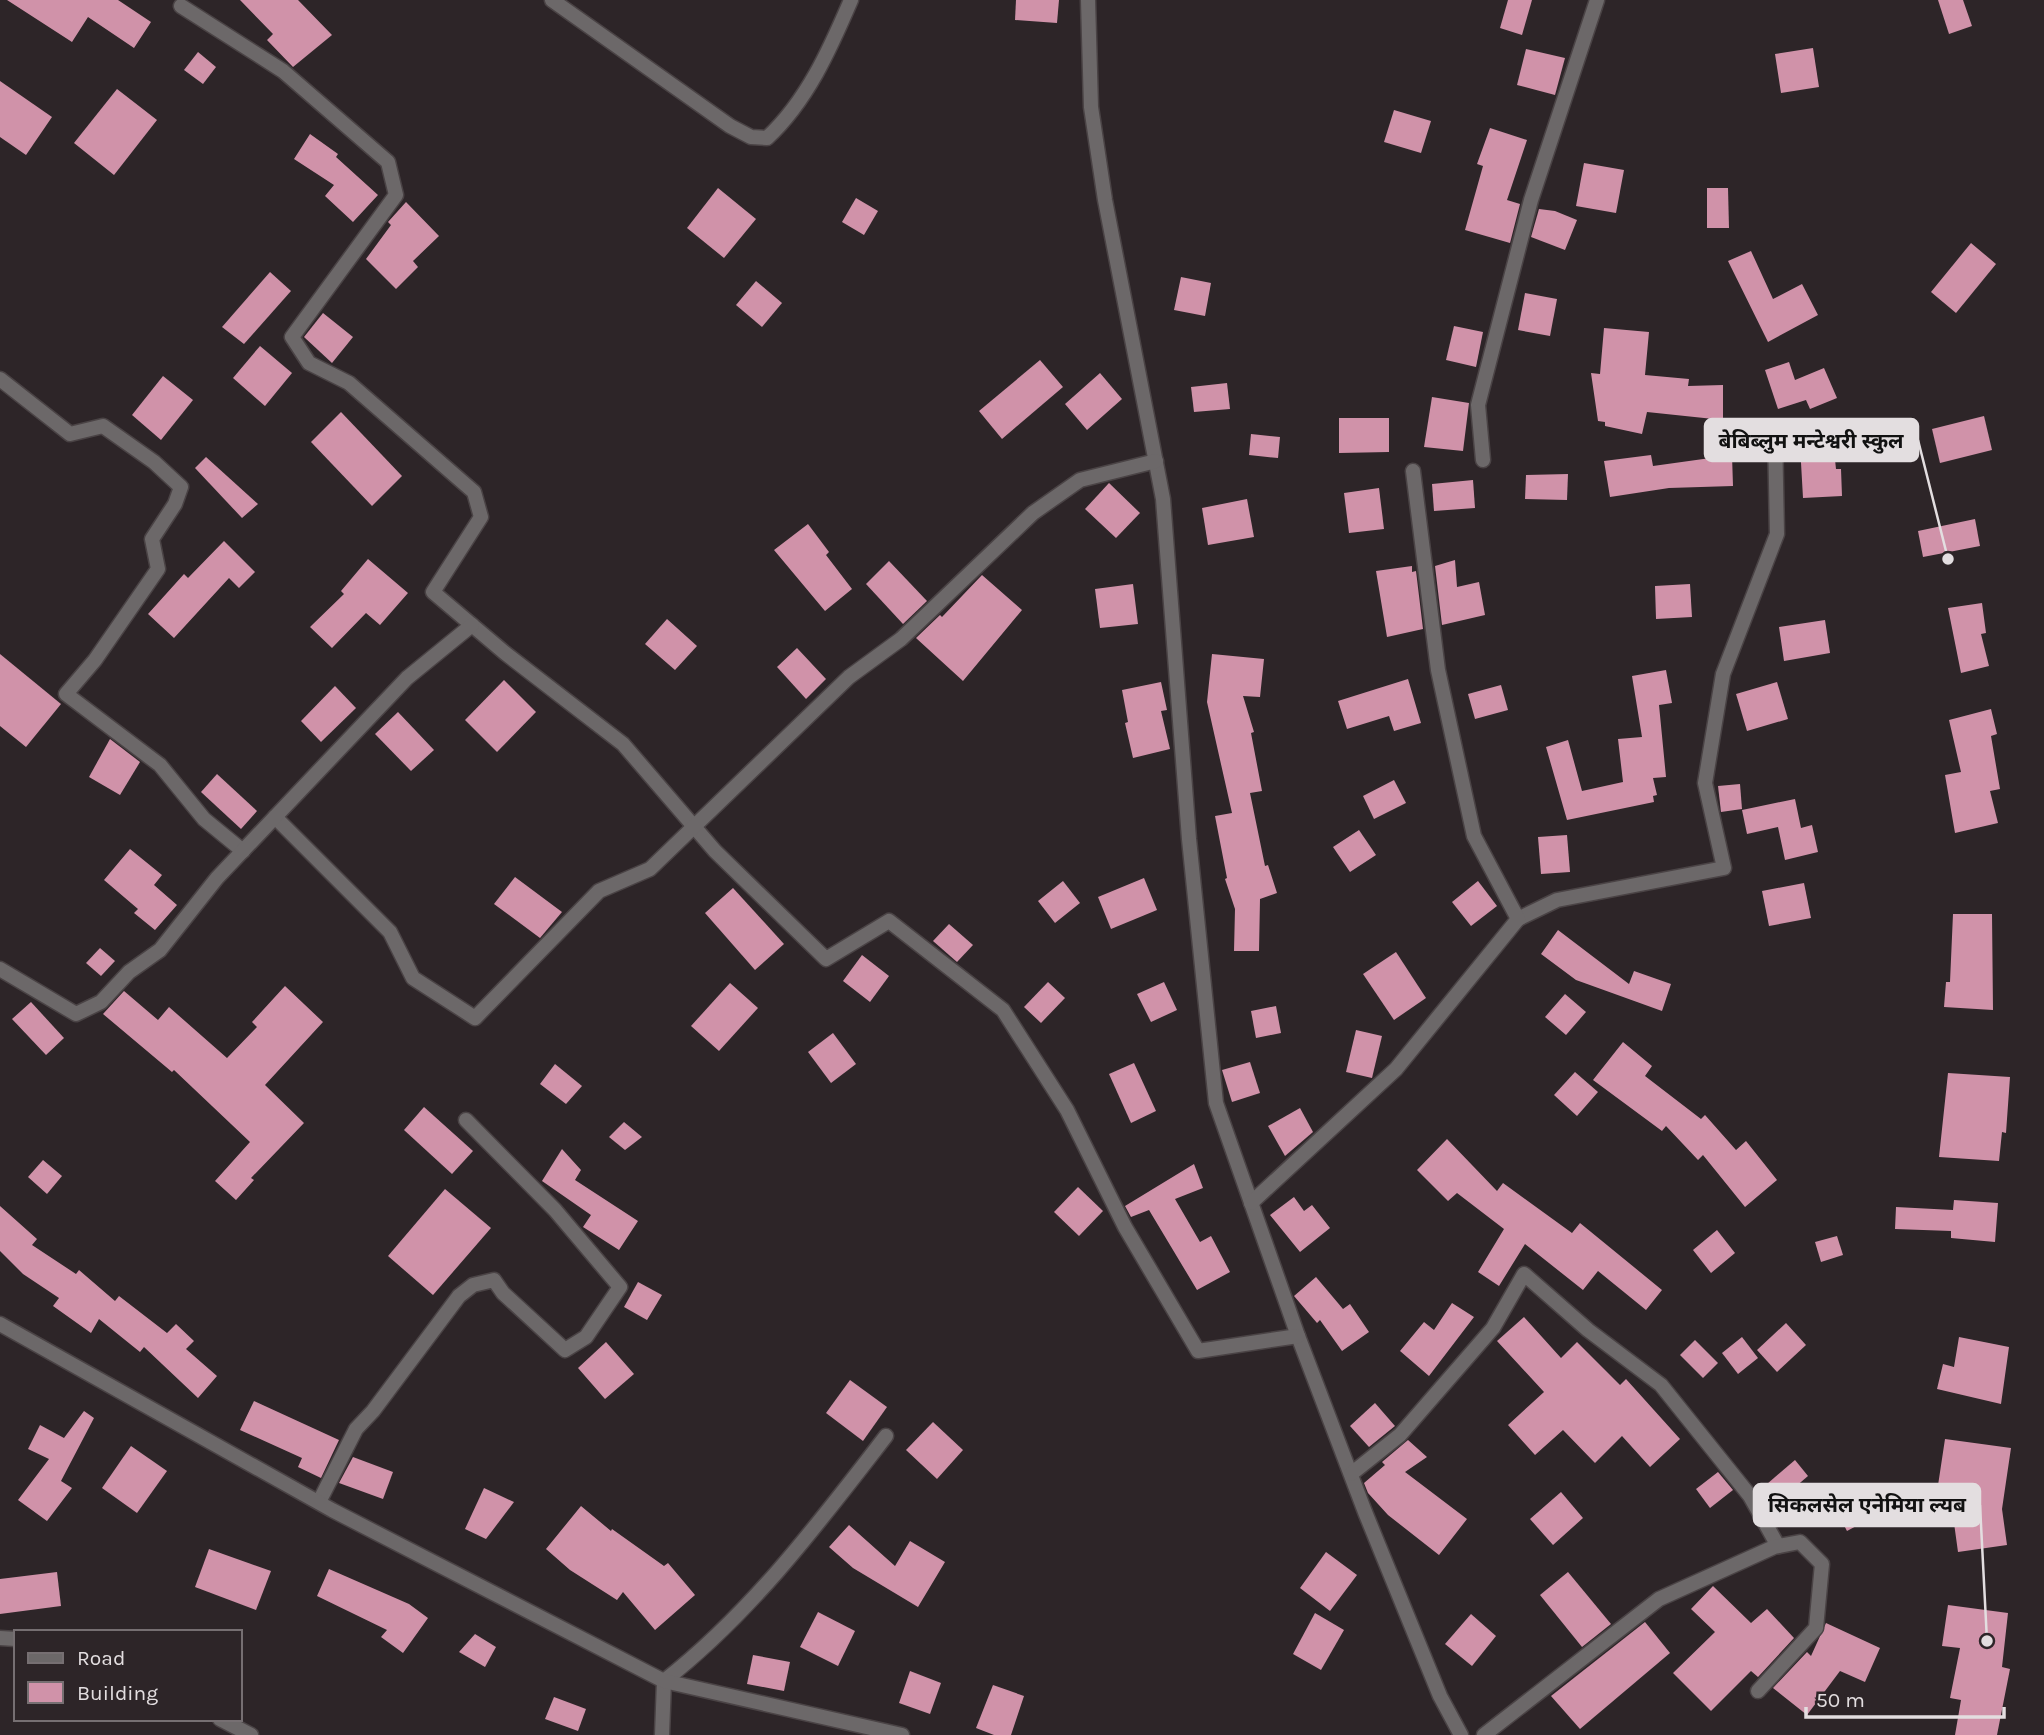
<svg xmlns="http://www.w3.org/2000/svg" width="2044" height="1735" viewBox="0 0 2044 1735" font-family="Karla,'Noto Sans Devanagari',sans-serif">
<rect width="100%" height="100%" fill="#2d2528"/>
<g fill="#d092a9">
<polygon points="7,0 118,0 151,22 134,48 88,17 72,42"/>
<polygon points="240,0 298,0 332,35 293,67 267,40 273,34"/>
<polygon points="1016,0 1059,0 1057,23 1015,20"/>
<polygon points="1508,0 1532,0 1522,35 1500,28"/>
<polygon points="1938,0 1963,0 1972,26 1949,34"/>
<polygon points="1813,48 1819,87 1781,93 1775,54"/>
<polygon points="1526,49 1565,58 1555,95 1517,85"/>
<polygon points="198,52 216,67 203,84 184,70"/>
<polygon points="0,81 52,117 26,155 0,137"/>
<polygon points="117,89 157,120 114,175 74,143"/>
<polygon points="1394,110 1431,121 1421,153 1384,142"/>
<polygon points="1490,128 1527,140 1507,200 1520,204 1510,243 1465,230 1483,166 1477,164"/>
<polygon points="310,134 338,154 336,157 378,195 353,222 325,196 334,185 294,159"/>
<polygon points="1584,163 1624,170 1616,213 1576,206"/>
<polygon points="718,188 756,219 724,258 687,228"/>
<polygon points="1707,188 1728,188 1729,228 1707,228"/>
<polygon points="856,198 878,211 864,235 842,222"/>
<polygon points="406,202 439,236 413,261 418,267 396,289 366,259 391,225 388,222"/>
<polygon points="1539,209 1555,211 1577,220 1565,250 1531,237"/>
<polygon points="1971,243 1996,264 1956,313 1931,292"/>
<polygon points="1751,251 1773,299 1802,284 1818,315 1768,342 1728,261"/>
<polygon points="270,272 291,291 244,344 222,327"/>
<polygon points="1181,277 1211,283 1205,316 1174,310"/>
<polygon points="756,281 782,303 762,327 736,305"/>
<polygon points="1525,293 1557,299 1550,336 1518,330"/>
<polygon points="323,313 353,337 332,363 304,337"/>
<polygon points="1454,326 1483,332 1476,367 1446,360"/>
<polygon points="1604,328 1649,332 1645,375 1689,379 1688,386 1723,385 1723,420 1647,412 1642,434 1605,426 1605,422 1598,421 1591,373 1600,374"/>
<polygon points="260,346 292,373 265,406 233,378"/>
<polygon points="1040,360 1063,387 1002,439 979,411"/>
<polygon points="1789,362 1795,380 1824,368 1837,398 1810,409 1806,400 1778,409 1765,370"/>
<polygon points="1100,373 1122,399 1087,430 1065,404"/>
<polygon points="163,376 193,400 161,440 132,415"/>
<polygon points="1227,383 1230,409 1194,412 1191,387"/>
<polygon points="1432,397 1469,403 1463,451 1424,447"/>
<polygon points="341,412 402,476 372,506 311,442"/>
<polygon points="1984,416 1992,450 1940,463 1932,429"/>
<polygon points="1339,418 1389,418 1389,452 1339,453"/>
<polygon points="1251,434 1280,437 1278,458 1249,455"/>
<polygon points="1833,441 1836,469 1841,469 1842,496 1803,498 1800,445"/>
<polygon points="1651,455 1653,466 1732,455 1733,486 1669,488 1610,497 1604,461"/>
<polygon points="206,457 258,504 242,518 195,468"/>
<polygon points="1568,474 1567,500 1525,499 1526,475"/>
<polygon points="1473,480 1475,508 1434,511 1432,484"/>
<polygon points="1109,483 1140,513 1116,538 1085,509"/>
<polygon points="1379,488 1384,529 1349,533 1344,493"/>
<polygon points="1247,499 1254,537 1208,545 1202,508"/>
<polygon points="1975,519 1980,546 1923,557 1918,531"/>
<polygon points="808,524 829,552 826,555 852,589 825,611 774,550"/>
<polygon points="224,541 255,572 239,588 229,578 174,638 148,614 184,574 188,578"/>
<polygon points="368,559 408,593 380,625 366,613 332,648 310,627 344,594 341,591"/>
<polygon points="1455,560 1457,587 1479,582 1485,615 1442,625 1435,566"/>
<polygon points="889,561 927,601 903,624 866,584"/>
<polygon points="1412,566 1412,572 1416,571 1423,629 1387,637 1376,571"/>
<polygon points="982,575 1022,610 963,681 916,638 940,615 942,617"/>
<polygon points="1133,584 1138,624 1100,628 1095,589"/>
<polygon points="1690,584 1692,617 1656,619 1655,586"/>
<polygon points="1982,603 1986,633 1981,634 1989,666 1961,673 1948,608"/>
<polygon points="667,619 697,646 675,670 645,644"/>
<polygon points="1825,620 1830,653 1784,661 1779,627"/>
<polygon points="797,648 826,679 806,699 777,667"/>
<polygon points="0,654 61,704 26,747 0,726"/>
<polygon points="1212,654 1264,659 1260,697 1243,696 1254,732 1251,733 1262,791 1250,793 1265,866 1268,865 1277,893 1260,899 1259,951 1234,951 1235,909 1225,879 1227,878 1215,816 1232,813 1207,702"/>
<polygon points="1666,670 1672,703 1659,705 1666,777 1653,778 1657,795 1653,796 1654,802 1567,820 1546,747 1568,740 1582,791 1623,782 1618,739 1642,737 1632,676"/>
<polygon points="1408,679 1421,723 1394,731 1389,716 1347,729 1338,701"/>
<polygon points="504,680 536,712 497,752 465,720"/>
<polygon points="1161,682 1167,710 1161,711 1170,749 1133,758 1125,723 1128,722 1122,690"/>
<polygon points="1777,682 1788,719 1747,731 1736,694"/>
<polygon points="1501,685 1508,710 1475,719 1468,694"/>
<polygon points="335,686 356,708 321,742 301,721"/>
<polygon points="1991,709 1997,734 1991,736 2000,789 1990,791 1998,823 1955,833 1945,775 1961,772 1949,720"/>
<polygon points="398,712 434,750 411,771 375,734"/>
<polygon points="110,739 140,762 120,795 89,777"/>
<polygon points="217,774 257,811 241,829 201,792"/>
<polygon points="1394,780 1406,803 1374,819 1363,796"/>
<polygon points="1740,784 1742,809 1721,812 1718,786"/>
<polygon points="1795,799 1801,828 1812,825 1818,852 1785,860 1778,827 1747,834 1742,810"/>
<polygon points="1359,830 1376,855 1350,872 1333,847"/>
<polygon points="1567,835 1570,872 1541,874 1538,837"/>
<polygon points="130,849 162,875 154,885 177,905 155,930 134,913 138,909 104,880"/>
<polygon points="515,877 562,912 540,938 494,904"/>
<polygon points="1144,878 1157,910 1111,929 1098,897"/>
<polygon points="1063,881 1080,903 1055,923 1038,901"/>
<polygon points="1478,881 1497,906 1471,926 1452,902"/>
<polygon points="1804,883 1811,918 1769,926 1762,891"/>
<polygon points="733,888 784,944 755,970 705,913"/>
<polygon points="1953,914 1992,914 1993,1010 1944,1007 1946,982 1950,982"/>
<polygon points="949,924 973,945 957,962 933,941"/>
<polygon points="1558,930 1629,984 1634,971 1671,984 1662,1011 1576,980 1541,954"/>
<polygon points="100,948 115,961 101,976 86,963"/>
<polygon points="1396,952 1426,998 1394,1020 1363,974"/>
<polygon points="862,955 889,976 870,1002 843,981"/>
<polygon points="1048,982 1065,998 1041,1023 1024,1007"/>
<polygon points="1164,982 1177,1010 1151,1022 1137,994"/>
<polygon points="730,983 758,1008 719,1051 691,1026"/>
<polygon points="285,986 323,1022 265,1085 304,1123 251,1178 254,1180 236,1200 215,1181 250,1142 174,1070 172,1072 103,1014 124,991 158,1020 169,1007 227,1058 257,1027 252,1022"/>
<polygon points="1565,994 1586,1012 1566,1035 1545,1017"/>
<polygon points="31,1002 64,1038 46,1055 12,1019"/>
<polygon points="1276,1006 1281,1033 1256,1038 1251,1011"/>
<polygon points="1356,1030 1382,1036 1372,1078 1346,1072"/>
<polygon points="833,1033 856,1064 831,1083 808,1052"/>
<polygon points="1623,1042 1652,1066 1645,1076 1701,1119 1705,1115 1736,1150 1746,1141 1777,1180 1745,1207 1703,1155 1698,1160 1666,1126 1662,1131 1593,1080"/>
<polygon points="1250,1062 1260,1093 1232,1102 1222,1070"/>
<polygon points="1134,1063 1156,1111 1131,1123 1109,1074"/>
<polygon points="555,1064 582,1086 566,1104 540,1084"/>
<polygon points="1575,1072 1598,1092 1577,1116 1554,1095"/>
<polygon points="1948,1073 2010,1077 2006,1133 2002,1132 1999,1161 1939,1157"/>
<polygon points="424,1107 473,1151 452,1174 404,1130"/>
<polygon points="1300,1108 1313,1132 1285,1156 1268,1126"/>
<polygon points="624,1122 642,1137 625,1150 609,1137"/>
<polygon points="1447,1139 1497,1191 1503,1183 1572,1233 1580,1223 1662,1290 1646,1310 1598,1271 1583,1290 1525,1244 1499,1286 1478,1272 1504,1229 1457,1193 1448,1201 1417,1170"/>
<polygon points="562,1149 581,1170 575,1180 638,1221 619,1250 583,1227 591,1215 542,1181"/>
<polygon points="43,1160 62,1176 47,1194 28,1177"/>
<polygon points="1194,1164 1203,1188 1175,1199 1200,1242 1211,1236 1230,1272 1197,1290 1149,1210 1131,1217 1125,1206"/>
<polygon points="1078,1187 1103,1211 1079,1236 1054,1212"/>
<polygon points="445,1189 491,1228 433,1295 388,1256"/>
<polygon points="1294,1197 1304,1211 1312,1205 1330,1228 1300,1252 1270,1215"/>
<polygon points="1954,1200 1998,1203 1995,1242 1951,1238 1951,1231 1895,1229 1896,1207 1953,1210"/>
<polygon points="0,1206 37,1239 32,1245 76,1274 79,1270 115,1301 119,1296 167,1333 176,1324 194,1341 186,1349 217,1376 198,1398 144,1347 140,1352 99,1319 91,1333 53,1306 59,1298 23,1274 0,1251"/>
<polygon points="1717,1230 1735,1253 1711,1273 1693,1250"/>
<polygon points="1837,1236 1843,1255 1821,1262 1815,1242"/>
<polygon points="1316,1277 1343,1309 1350,1304 1369,1332 1342,1351 1320,1320 1317,1323 1294,1296"/>
<polygon points="638,1282 662,1295 647,1320 624,1307"/>
<polygon points="1452,1303 1474,1317 1429,1376 1400,1351 1424,1322 1434,1330"/>
<polygon points="1524,1317 1561,1358 1577,1342 1620,1385 1626,1379 1680,1439 1650,1467 1622,1436 1595,1463 1563,1430 1535,1455 1508,1425 1544,1392 1497,1341"/>
<polygon points="1786,1323 1806,1345 1777,1372 1757,1350"/>
<polygon points="1742,1337 1758,1358 1738,1374 1722,1353"/>
<polygon points="1959,1337 2009,1347 2001,1404 1937,1389 1943,1364 1954,1367"/>
<polygon points="1695,1340 1718,1363 1703,1378 1680,1355"/>
<polygon points="606,1342 634,1374 605,1399 578,1368"/>
<polygon points="850,1380 887,1407 863,1441 826,1413"/>
<polygon points="254,1401 339,1440 321,1478 298,1467 302,1458 240,1430"/>
<polygon points="1375,1403 1395,1426 1369,1447 1350,1426"/>
<polygon points="84,1411 94,1418 61,1481 72,1488 47,1521 18,1500 49,1459 28,1449 40,1425 64,1438"/>
<polygon points="933,1422 963,1450 937,1479 906,1450"/>
<polygon points="1945,1439 2011,1448 2002,1509 2007,1545 1958,1552 1950,1494 1937,1492"/>
<polygon points="1408,1440 1427,1457 1405,1472 1467,1519 1439,1555 1388,1515 1368,1493 1364,1483 1385,1465 1382,1462"/>
<polygon points="131,1446 167,1471 137,1513 102,1488"/>
<polygon points="353,1457 393,1472 383,1499 339,1483"/>
<polygon points="1795,1460 1808,1476 1780,1500 1767,1484"/>
<polygon points="1718,1472 1733,1490 1710,1508 1696,1489"/>
<polygon points="1855,1483 1873,1517 1847,1531 1829,1497"/>
<polygon points="484,1488 514,1502 486,1539 465,1529"/>
<polygon points="1561,1492 1583,1518 1553,1545 1530,1519"/>
<polygon points="581,1506 611,1531 612,1529 664,1566 668,1563 695,1595 655,1630 623,1592 617,1600 570,1570 546,1549"/>
<polygon points="849,1525 895,1566 910,1541 945,1562 918,1607 853,1568 829,1547"/>
<polygon points="209,1549 271,1571 256,1610 195,1587"/>
<polygon points="1326,1552 1357,1575 1330,1611 1300,1588"/>
<polygon points="329,1569 409,1604 428,1618 403,1653 381,1637 387,1630 317,1596"/>
<polygon points="57,1572 61,1606 0,1614 0,1579"/>
<polygon points="1568,1572 1611,1624 1582,1647 1540,1595"/>
<polygon points="1713,1586 1751,1623 1767,1609 1794,1638 1758,1677 1751,1671 1711,1711 1673,1673 1715,1632 1691,1609"/>
<polygon points="1948,1605 2008,1613 2002,1667 2010,1669 1997,1735 1955,1735 1961,1700 1950,1698 1960,1648 1942,1646"/>
<polygon points="818,1612 855,1631 838,1666 800,1647"/>
<polygon points="1315,1613 1344,1630 1321,1670 1293,1654"/>
<polygon points="1471,1614 1496,1636 1472,1666 1445,1644"/>
<polygon points="1645,1622 1670,1653 1580,1729 1551,1696"/>
<polygon points="1826,1623 1880,1648 1865,1682 1840,1671 1807,1715 1773,1688 1807,1652 1811,1656"/>
<polygon points="475,1634 496,1647 485,1667 459,1652"/>
<polygon points="753,1655 790,1662 784,1691 747,1684"/>
<polygon points="910,1671 941,1683 930,1714 899,1703"/>
<polygon points="993,1685 1024,1696 1011,1735 994,1735 976,1728"/>
<polygon points="554,1697 586,1709 578,1731 545,1719"/>
</g>
<g fill="none" stroke-linecap="round" stroke-linejoin="round">
<g stroke="#4a4345" stroke-width="17">
<g id="minor">
<path d="M552,0l178,126 21,11 16,1c40,-37 63,-89 84,-138"/>
<polyline points="1088,0 1091,107 1105,200 1163,499 1189,839 1216,1103 1298,1336 1365,1512 1440,1696 1461,1735"/>
<polyline points="181,6 283,71 388,162 396,195 292,337 309,363 349,383 474,492 481,517 433,592 505,653 623,744 715,851 826,959 889,921 1003,1010 1067,1110 1125,1227 1198,1351 1298,1336"/>
<polyline points="0,379 70,434 103,426 154,462 181,487 175,504 152,539 158,569 95,660 66,694 160,765 204,819 243,851"/>
<polyline points="1483,460 1478,405 1531,200 1597,0"/>
<polyline points="275,817 390,932 413,978 475,1018 599,891 650,869 849,677 901,639 1033,513 1080,480 1156,461"/>
<polyline points="1518,919 1557,900 1724,868 1705,783 1723,674 1777,534 1775,432"/>
<polyline points="0,969 76,1014 101,1002 129,972 160,950 217,878 407,678 472,625"/>
<polyline points="1251,1203 1396,1069 1518,919 1474,836 1438,670 1413,471"/>
<polyline points="1351,1474 1400,1435 1493,1328 1524,1274 1588,1330 1661,1385 1750,1496 1778,1546"/>
<polyline points="319,1502 356,1429 373,1411 459,1296 473,1285 494,1280 503,1293 565,1350 586,1337 620,1287 555,1210 466,1120"/>
<polyline points="0,1638 16,1639"/>
<polyline points="220,1719 251,1735"/>
<path d="M662,1735l2,-54c88,-69 154,-157 222,-245"/>
<polyline points="1484,1735 1659,1599 1774,1547 1800,1542 1822,1564 1816,1628 1758,1691"/>
</g>
</g>
<g stroke="#4a4345" stroke-width="17">
<polyline id="tertiary" points="0,1324 332,1510 664,1681 902,1735"/>
</g>
<use href="#minor" stroke="#6c6869" stroke-width="14"/>
<use href="#tertiary" stroke="#6c6869" stroke-width="14"/>
</g>
<path fill="none" stroke="#e3dee0" stroke-width="2.5" d="M1948 559L1918 440M1987 1641L1980 1505"/>
<g fill="#e3dee0" stroke="#2d2528" stroke-width="2.5">
<circle cx="1948" cy="559" r="7"/>
<circle cx="1987" cy="1641" r="7"/>
</g>
<g fill="#e3dee0" stroke="#e3dee0" stroke-width="2.5">
<rect x="1705" y="419" width="213" height="42" rx="7"/>
<rect x="1754" y="1484" width="226" height="42" rx="7"/>
</g>
<g font-size="21" text-anchor="middle" font-weight="bold" fill="#111">
<text x="1811" y="448">बेबिब्लुम मन्टेश्वरी स्कुल</text>
<text x="1867" y="1512">सिकलसेल एनेमिया ल्यब</text>
</g>
<rect x="14" y="1630" width="228" height="91" fill="#2d2528" stroke="#766f72" stroke-width="2"/>
<rect x="28" y="1653" width="35" height="10" fill="#6c6869" stroke="#766f72" stroke-width="2"/>
<text x="77" y="1665" font-size="21" fill="#e3dee0">Road</text>
<rect x="28" y="1682" width="35" height="21" fill="#d092a9" stroke="#766f72" stroke-width="2"/>
<text x="77" y="1700" font-size="21" fill="#e3dee0">Building</text>
<path d="M1806 1707v10h198v-10" fill="none" stroke="#e3dee0" stroke-width="3.5"/>
<text x="1816" y="1707" font-size="21" fill="#e3dee0" stroke="#2d2528" stroke-width="5" paint-order="stroke">50 m</text>
</svg>
